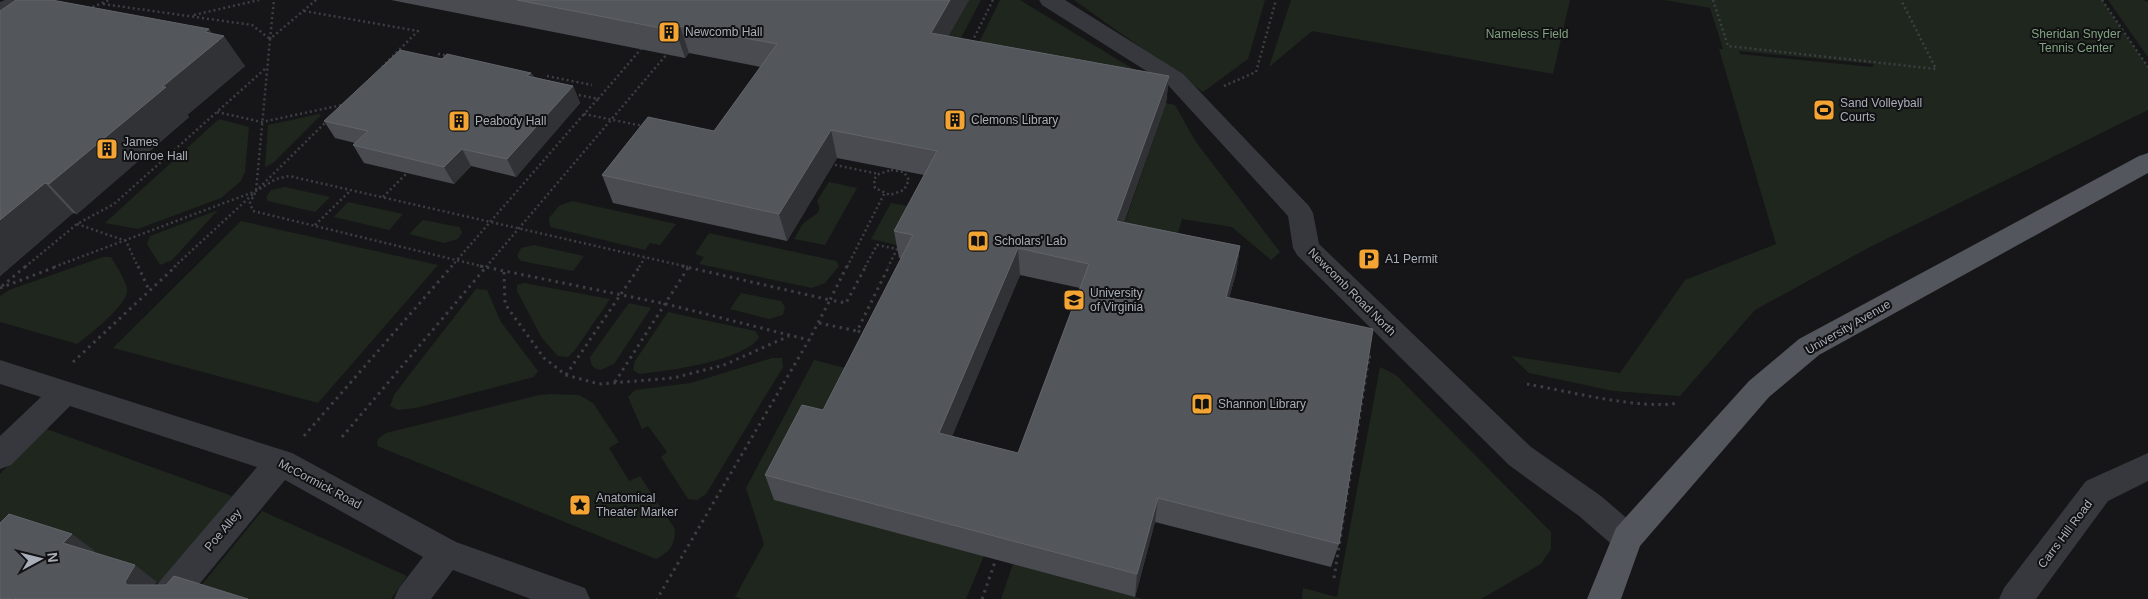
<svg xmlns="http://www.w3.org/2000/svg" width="2148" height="599" viewBox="0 0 2148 599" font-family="Helvetica,sans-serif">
<rect width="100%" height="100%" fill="#161618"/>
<g fill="#1e261e" fill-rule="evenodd">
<polygon points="969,0 981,0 951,57 937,55"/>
<polygon points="1000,0 1020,0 1153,81 970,61"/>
<polygon points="1074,0 1265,0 1248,59 1203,92"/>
<polygon points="1291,0 1570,0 1553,74 1312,31 1269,67"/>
<path d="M1664,0h438l46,67v43l-280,138 -113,62 -75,86 -67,-5 -84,-18 -18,-17 109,17 65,-93 91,-36 -57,-195h4l-13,-41zM1739,51l135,13 -2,3 -132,-13z"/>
<polygon points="2108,0 2143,0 2148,2 2148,57"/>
<polygon points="1166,103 1175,105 1196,142 1280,252 1271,260 1232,227 1182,219 1171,259 1116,248"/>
<polygon points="319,114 321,115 273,163 265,167 268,125"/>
<polygon points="219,119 249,127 245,172 241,181 221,198 138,229 105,223"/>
<path d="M829,182l28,6 -32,57 -31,-6c3,-5 6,-11 9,-15 7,-8 22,-9 14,-23z"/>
<polygon points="285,187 330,197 315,212 268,201 266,197 271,190"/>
<polygon points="916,189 931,191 905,247 871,239 891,203 907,206"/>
<polygon points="572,201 676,224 660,245 650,243 645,250 550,227 549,218 559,206"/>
<polygon points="348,202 403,214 389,230 334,217"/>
<polygon points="218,210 172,260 160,265 147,244 150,236"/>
<polygon points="423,220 459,227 462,232 458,239 444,243 409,234"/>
<polygon points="241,221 438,265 318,403 113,348"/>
<polygon points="709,233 836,261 839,266 825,283 812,288 699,264 704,257 695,254"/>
<polygon points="534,245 584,256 573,271 521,261 517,256 521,248"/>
<path d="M103,257h8c5,9 14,21 16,32 2,16 -38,45 -50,55l-77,-22v-26l9,-6z"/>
<polygon points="524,283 610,299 575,350 568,357 558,356 542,338 517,291 517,285"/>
<polygon points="476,289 487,290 501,322 538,371 534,377 416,408 398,410 390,406 394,395 406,379"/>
<polygon points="741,293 781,301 785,307 783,315 769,319 730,309"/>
<path d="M629,303l22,5 -37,56 -14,6c-8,-2 -9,-5 -10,-13z"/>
<path d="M668,312l87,19 4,6c-14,24 -93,34 -120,37l-6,-4 2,-9z"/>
<polygon points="772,358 782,358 783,367 706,494 697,500 688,499 661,457 667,452 648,426 642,429 628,397 635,390 691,383"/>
<polygon points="814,360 861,372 984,556 966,599 742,599 735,597 764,544 746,488"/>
<polygon points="1380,367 1396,375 1551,532 1551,549 1541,564 1481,599 1302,599 1303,588 1337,597"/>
<path d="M551,394l28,1 14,8 26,39 -10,6 20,33 11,-5 35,53c0,16 -5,23 -19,30l-279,-113 1,-7 8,-6 153,-38z"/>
<polygon points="44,428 232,496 162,584 87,560 94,551 0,533 0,474"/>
<polygon points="262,511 407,576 391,599 216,599 195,593"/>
<polygon points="1013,564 1135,597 1144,599 1001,599"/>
</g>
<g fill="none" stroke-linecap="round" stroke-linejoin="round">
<g stroke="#3d3f44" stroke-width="2.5" stroke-dasharray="2 3" stroke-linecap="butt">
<polyline points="316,0 270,39 256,191 250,203 253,211 485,267"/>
<polyline points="1713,0 1728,46 1936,69 1901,0"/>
<polyline points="2102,0 2148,67"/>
<polyline points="103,4 252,25 270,39"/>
<polyline points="88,9 109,0"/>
<polyline points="304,11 418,31 382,67"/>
<polyline points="194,15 259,0"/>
<polyline points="270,39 274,0"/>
<polyline points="972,42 993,0"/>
<polyline points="438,54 450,56"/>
<polyline points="547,76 592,85"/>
<polyline points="1224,86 1256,72 1276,0"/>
<polyline points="574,94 598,99 584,114 643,126"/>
<polyline points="598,99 641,49"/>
<polyline points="217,112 262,122 342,105"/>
<polyline points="830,164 879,174"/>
<polygon points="891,170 904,172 909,180 904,190 890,195 875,188 874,179 879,174"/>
<polyline points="259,188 328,120"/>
<polyline points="383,197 407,173"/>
<polyline points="77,224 126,241 138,267"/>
<polyline points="315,225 350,191"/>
<polyline points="25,267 77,224 114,204 266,68"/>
<polyline points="54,267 256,191 276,179 289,176 688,267"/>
<polyline points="174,267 253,194"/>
<polyline points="451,267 584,114"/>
<polyline points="486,267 667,54"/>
<polyline points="639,267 645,258"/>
<polyline points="847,267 884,194"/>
<polyline points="865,267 877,245 897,249 888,267"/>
</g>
<g stroke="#3d3f44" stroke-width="3" stroke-dasharray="2.5 4.5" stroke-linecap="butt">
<polyline points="138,266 149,290"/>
<polyline points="480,266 666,304 809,340 657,599"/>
<polyline points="682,266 830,300 809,340"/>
<polyline points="847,266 830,300 846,303 866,266"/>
<polyline points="504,272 505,304 544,358 566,375 599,384 673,378 724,365 789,336"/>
<polyline points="2,286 26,266"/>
<polyline points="0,288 58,266"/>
<polyline points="819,323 857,331"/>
<polyline points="867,333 857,331 889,266"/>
<polyline points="73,362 176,266"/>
<polyline points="566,375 640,266"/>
<polyline points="615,382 688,268"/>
<path d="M1527,384c40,7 114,26 151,19"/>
<polyline points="304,436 452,266"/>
<polyline points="342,437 487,266"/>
<polyline points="1334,578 1369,357 1371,357"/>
<polyline points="982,599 996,559"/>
</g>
<g fill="#37383d" fill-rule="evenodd">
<polygon points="5,0 35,0 32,5 0,17 0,2"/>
<polygon points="1039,0 1065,0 1183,74 1309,206 1313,213 1319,244 1531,447 1601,496 1638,528 1643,538 1638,548 1627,552 1616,548 1579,516 1509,465 1297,255 1293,248 1288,216 1167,84 1042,5"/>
<polygon points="0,360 292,453 456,542 585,588 590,599 531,599 453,570 431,599 394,599 399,588 423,557 285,480 187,599 149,599 154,588 257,467 70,406 11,465 0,469 0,436 41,397 0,384"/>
<polygon points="2148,453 2148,481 2108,501 2036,599 1999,599 2004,588 2086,481"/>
</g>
<polygon fill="#53565c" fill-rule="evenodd" points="2148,153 2148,173 1819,355 1769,397 1640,546 1621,599 1587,599 1616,528 1749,381 1799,339 2139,156"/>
</g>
<g fill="#494b50" fill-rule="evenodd">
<path d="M391,0h578l-21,36 221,40 -3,27 -42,119 116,24 -4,27 -7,25 110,246 -8,23 -176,-45 -20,75 -361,-97 -9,-25 58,-65 78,-152h-2l-5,-27 30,-56 -87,-17 -50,83 -174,-38 -11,-28 112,-44 47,-64 -72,-14 -4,5zM1020,275l60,13 -62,165 -66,-17z"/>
<polygon points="0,11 209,29 212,34 245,66 187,115 189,117 77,214 73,213 0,276"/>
<polygon points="442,59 531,73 534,77 573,86 580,103 516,177 471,166 454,184 364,163 353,145 355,143 335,138 324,121"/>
</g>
<g fill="#303235">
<polygon points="950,0 969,0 935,60 931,33"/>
<polygon points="680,26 689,53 685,58 676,31"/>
<polygon points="209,29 218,42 224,36 245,66 187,115 189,117 77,214 49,184 162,87 205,32"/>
<polygon points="531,73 539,90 527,76"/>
<polygon points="1169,76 1166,103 1115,248 1116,221"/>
<polygon points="573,86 580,103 516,177 507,159"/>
<polygon points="831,130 837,158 787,241 779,214"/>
<polygon points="462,149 471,166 454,184 444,167"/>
<polygon points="45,183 73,213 0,276 0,220"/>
<polygon points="1240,246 1236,273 1222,323 1226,297"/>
<polygon points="1018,248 1020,275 943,458 939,433"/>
<polygon points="1158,498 1155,522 1135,597 1137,574"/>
<polygon points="72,534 95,551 87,560 63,543"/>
<polygon points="135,565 157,582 147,598 127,585 125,582"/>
</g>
<g fill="#53565b" stroke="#61646a" fill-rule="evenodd">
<polygon points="16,0 52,0 209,29 205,32 224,36 162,87 166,87 49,184 45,183 0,220 0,11"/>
<path d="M517,0h433l-19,33 238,43 -53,145 124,25 -14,51 147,32 -34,215 -181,-46 -21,76 -372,-99 37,-70 21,5 90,-175 -19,-4 43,-80 -106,-21 -52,84 -177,-39 46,-58 66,14 63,-87 -97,-18 -4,5zM1018,248l71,16 -71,189 -79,-20z"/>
<polygon points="400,50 442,59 447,54 531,73 527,76 573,86 507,159 462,149 444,167 353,145 368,131 324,121"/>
<polygon points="9,514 72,534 63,543 135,565 125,582 127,585 166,585 174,576 248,599 17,599 12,598 11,599 0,599 0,523"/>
</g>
<defs>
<g id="building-square" transform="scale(1.125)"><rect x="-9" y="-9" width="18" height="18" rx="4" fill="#f3a433" stroke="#111113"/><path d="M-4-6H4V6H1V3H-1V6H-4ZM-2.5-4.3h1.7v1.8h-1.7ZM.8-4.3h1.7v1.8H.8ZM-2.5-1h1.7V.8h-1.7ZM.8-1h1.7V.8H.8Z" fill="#111"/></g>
<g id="stadium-square" transform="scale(1.125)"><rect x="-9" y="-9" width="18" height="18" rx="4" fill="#f3a433" stroke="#111113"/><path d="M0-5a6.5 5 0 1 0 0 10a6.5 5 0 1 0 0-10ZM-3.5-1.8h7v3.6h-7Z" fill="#111"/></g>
<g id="library-square" transform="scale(1.125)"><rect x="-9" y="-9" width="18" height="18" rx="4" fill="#f3a433" stroke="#111113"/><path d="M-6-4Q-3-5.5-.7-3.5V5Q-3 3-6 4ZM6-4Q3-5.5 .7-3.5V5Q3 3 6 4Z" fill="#111"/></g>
<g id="parking-square" transform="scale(1.125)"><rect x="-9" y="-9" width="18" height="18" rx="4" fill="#f3a433" stroke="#111113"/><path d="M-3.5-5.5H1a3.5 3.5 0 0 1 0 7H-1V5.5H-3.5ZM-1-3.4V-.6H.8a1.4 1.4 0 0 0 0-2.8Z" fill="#111"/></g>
<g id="university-square" transform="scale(1.125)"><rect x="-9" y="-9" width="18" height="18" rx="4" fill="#f3a433" stroke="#111113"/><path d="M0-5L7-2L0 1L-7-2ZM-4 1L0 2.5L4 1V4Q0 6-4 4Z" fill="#111"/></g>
<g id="sight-square" transform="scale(1.125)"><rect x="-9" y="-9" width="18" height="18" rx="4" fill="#f3a433" stroke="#111113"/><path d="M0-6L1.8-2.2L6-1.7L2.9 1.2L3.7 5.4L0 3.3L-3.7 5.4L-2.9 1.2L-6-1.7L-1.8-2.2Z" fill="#111"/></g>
</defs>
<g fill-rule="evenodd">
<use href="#building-square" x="669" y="32"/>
<use href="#stadium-square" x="1824" y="110"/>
<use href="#building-square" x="955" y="120"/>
<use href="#building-square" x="459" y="121"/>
<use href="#building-square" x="107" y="149"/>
<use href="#library-square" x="978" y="241"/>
<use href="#parking-square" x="1369" y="259"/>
<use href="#university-square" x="1074" y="300"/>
<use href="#library-square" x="1202" y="404"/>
<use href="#sight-square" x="580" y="505"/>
</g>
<g text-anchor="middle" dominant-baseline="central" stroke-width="4" stroke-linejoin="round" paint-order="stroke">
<g font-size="12" fill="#a8aeb8" stroke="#111113" text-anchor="start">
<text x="685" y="32">Newcomb Hall</text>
<text x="1840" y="103">Sand Volleyball<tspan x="1840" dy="14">Courts</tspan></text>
<text x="971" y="120">Clemons Library</text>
<text x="475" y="121">Peabody Hall</text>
<text x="123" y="142">James<tspan x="123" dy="14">Monroe Hall</tspan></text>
<text x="994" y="241">Scholars' Lab</text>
<text x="1385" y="259">A1 Permit</text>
<text x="1090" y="293">University<tspan x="1090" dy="14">of Virginia</tspan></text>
<text x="1218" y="404">Shannon Library</text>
<text x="596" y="498">Anatomical<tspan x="596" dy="14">Theater Marker</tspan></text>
</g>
<g font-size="12" fill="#7fa37f" stroke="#111113">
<text x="1527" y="34">Nameless Field</text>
<text x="2076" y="34">Sheridan Snyder<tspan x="2076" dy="14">Tennis Center</tspan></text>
</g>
<g font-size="12" fill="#a8aeb8" stroke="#111113">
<text transform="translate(1352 292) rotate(45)">Newcomb Road North</text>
<text transform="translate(1848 327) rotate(-30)">University Avenue</text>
<text transform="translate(320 484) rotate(28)">McCormick Road</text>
<text transform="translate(223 530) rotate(-50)">Poe Alley</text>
<text transform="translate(2065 534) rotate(-53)">Carrs Hill Road</text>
</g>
</g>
<g transform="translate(40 559) rotate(83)" stroke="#111113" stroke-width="4" paint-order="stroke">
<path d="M0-4L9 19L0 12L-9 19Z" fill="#a8aeb8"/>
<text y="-8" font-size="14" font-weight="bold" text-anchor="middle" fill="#a8aeb8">N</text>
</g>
</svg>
